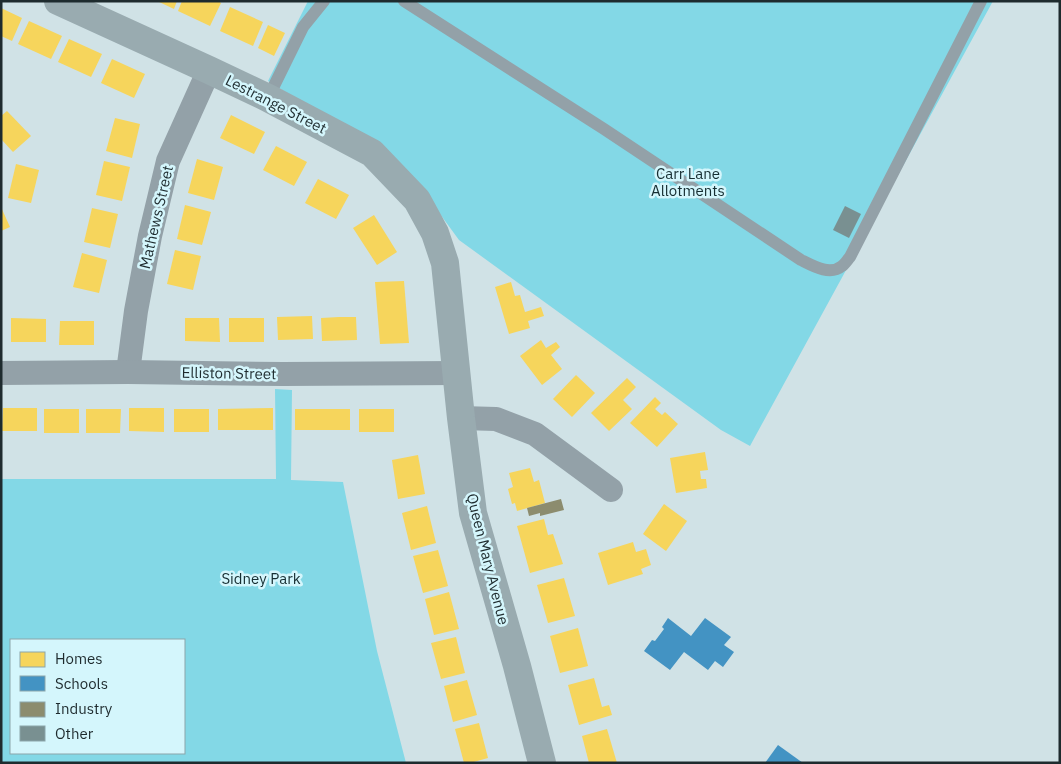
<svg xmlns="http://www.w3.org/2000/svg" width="1061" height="764" viewBox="0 0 1061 764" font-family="'IBM Plex Sans',sans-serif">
<rect width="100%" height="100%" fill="#d0e2e6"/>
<g fill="#83d8e6" fill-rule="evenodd">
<polygon points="308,1 993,1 750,446 721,430 459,240 429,199 295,98 268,81"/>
<path d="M275,389l17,1 -1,90 52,2 34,169 29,112h-405v-284h275zM11,640h173v113h-173z"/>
</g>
<g fill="#f6d55c">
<polygon points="157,1 177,1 174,9"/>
<polygon points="182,1 218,1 221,3 210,26 178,11"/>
<polygon points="230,7 263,22 253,46 220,31"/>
<polygon points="1,8 22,18 12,41 1,36"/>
<polygon points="29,21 62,36 51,59 18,44"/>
<polygon points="268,25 285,33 274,56 258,48"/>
<polygon points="69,39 102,54 91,77 58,62"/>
<polygon points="112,59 145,74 134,98 101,83"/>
<polygon points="7,111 31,136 13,152 1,139 1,116"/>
<polygon points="231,115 265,132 254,154 220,138"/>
<polygon points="115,118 140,124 132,158 106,151"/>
<polygon points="276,146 307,162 294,186 263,170"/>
<polygon points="197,159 223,167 214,200 188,193"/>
<polygon points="104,161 130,167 122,201 96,195"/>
<polygon points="16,164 39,170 31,203 8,198"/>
<polygon points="318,179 349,195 336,219 305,203"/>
<polygon points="185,205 211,212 202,245 177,239"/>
<polygon points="1,207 10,227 1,231"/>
<polygon points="92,208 118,214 110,248 84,242"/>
<polygon points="374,215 397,252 377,265 353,228"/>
<polygon points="175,250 201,256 193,290 167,284"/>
<polygon points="82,253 107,260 99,293 73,287"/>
<polygon points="404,281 409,343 380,344 375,282"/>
<polygon points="511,282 515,296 520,295 525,312 541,307 544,316 528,321 530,328 509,334 495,287"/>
<polygon points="312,316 313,339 278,340 277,317"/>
<polygon points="339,317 356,317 357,340 322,341 321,318"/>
<polygon points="11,318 46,319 46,342 11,342"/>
<polygon points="185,318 219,318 220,342 185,341"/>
<rect x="229" y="318" width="35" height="24"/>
<polygon points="60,321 94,321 94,345 59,345"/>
<polygon points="541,340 546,348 556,342 560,347 551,355 562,369 542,385 520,356"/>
<polygon points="576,375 595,393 572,417 553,399"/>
<polygon points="627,378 636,387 623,400 632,409 609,431 591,413"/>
<polygon points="655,397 661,403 655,409 662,415 665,412 678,424 657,447 630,423"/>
<polygon points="3,408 37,408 37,431 2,431"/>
<polygon points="129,408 164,408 164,432 129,431"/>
<polygon points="273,408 273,430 218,430 218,409"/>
<rect x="44" y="409" width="35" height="24"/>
<polygon points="86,409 121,409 120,433 86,433"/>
<rect x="174" y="409" width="35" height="23"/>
<rect x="295" y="409" width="55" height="21"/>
<rect x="359" y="409" width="35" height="23"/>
<polygon points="705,452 708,470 700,471 701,479 706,479 707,488 676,493 670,458"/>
<polygon points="418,455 425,494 398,499 392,460"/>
<polygon points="530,468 534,482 539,480 545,503 517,511 515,503 512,504 508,489 513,487 509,473"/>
<polygon points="664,504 687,521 666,551 643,534"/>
<polygon points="427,506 436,543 411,550 402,513"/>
<polygon points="544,519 548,535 553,534 563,564 530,573 517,526"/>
<polygon points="633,542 636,552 646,549 651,565 641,569 643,574 608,585 598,553"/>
<polygon points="438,550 448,586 423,593 413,556"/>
<polygon points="564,578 575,616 548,623 537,585"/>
<polygon points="449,592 459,629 434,635 425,599"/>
<polygon points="578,628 588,666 560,673 550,636"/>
<polygon points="456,637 465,673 441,679 431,643"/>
<polygon points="594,678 602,707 609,705 612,715 579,725 568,685"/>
<polygon points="467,680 477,715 453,722 444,686"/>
<polygon points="479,723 488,758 470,763 464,763 455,729"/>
<polygon points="607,729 617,763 589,763 582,736"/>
</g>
<g fill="#4393c3">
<polygon points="668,618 691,636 705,618 731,637 724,645 734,652 723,667 715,661 708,670 684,652 670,670 644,651 652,640 655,641 664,629 662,627"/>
<polygon points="778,745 803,763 765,763"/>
</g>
<polygon fill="#8c8c6e" points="561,499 564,510 540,516 540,513 529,516 527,508"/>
<polygon fill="#799091" points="845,206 861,214 849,238 833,230"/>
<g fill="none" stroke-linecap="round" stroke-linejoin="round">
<g stroke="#93a1a8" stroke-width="12">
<path d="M404,1l200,128 197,131c12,6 29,16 41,6 3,-2 6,-7 8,-9l131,-256"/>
<polyline points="268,98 303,27 324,1"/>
</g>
<g stroke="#93a1a8" stroke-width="24">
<polyline points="128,372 136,311 150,236 168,161 209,70"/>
<polyline points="1,373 128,372 283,374 457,373"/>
<polyline points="461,418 496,419 535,434 611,490"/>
</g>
<polyline stroke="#99abb0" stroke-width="28" points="58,1 209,70 268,98 372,153 417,200 435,233 445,263 461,418 473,513 517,666 542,763"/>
</g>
<g text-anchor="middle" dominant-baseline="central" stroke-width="5" stroke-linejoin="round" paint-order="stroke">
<g font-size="15" fill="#1e2b2e" stroke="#d4f6fc">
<text transform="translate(276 104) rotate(27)">Lestrange Street</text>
<text transform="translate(156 217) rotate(-77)">Mathews Street</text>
<text transform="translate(229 373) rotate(1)">Elliston Street</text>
<text transform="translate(488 559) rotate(76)">Queen Mary Avenue</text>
</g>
<g font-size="15" fill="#162e32" stroke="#d4f6fc">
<text x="688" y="173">Carr Lane<tspan x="688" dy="17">Allotments</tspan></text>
<text x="261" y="578">Sidney Park</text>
</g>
</g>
<rect width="1061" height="764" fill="none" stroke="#1e2b2e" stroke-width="5"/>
<rect x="10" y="639" width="175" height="115" fill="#d4f6fc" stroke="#8ba5aa"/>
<rect x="20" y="652" width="25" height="15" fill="#f6d55c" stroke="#8ba5aa"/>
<text x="55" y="664" font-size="15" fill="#1e2b2e">Homes</text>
<rect x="20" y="676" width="25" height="15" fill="#4393c3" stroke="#8ba5aa"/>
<text x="55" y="689" font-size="15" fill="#1e2b2e">Schools</text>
<rect x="20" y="702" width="25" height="15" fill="#8c8c6e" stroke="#8ba5aa"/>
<text x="55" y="714" font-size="15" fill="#1e2b2e">Industry</text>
<rect x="20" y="726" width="25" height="15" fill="#799091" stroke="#8ba5aa"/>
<text x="55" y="739" font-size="15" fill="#1e2b2e">Other</text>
</svg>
